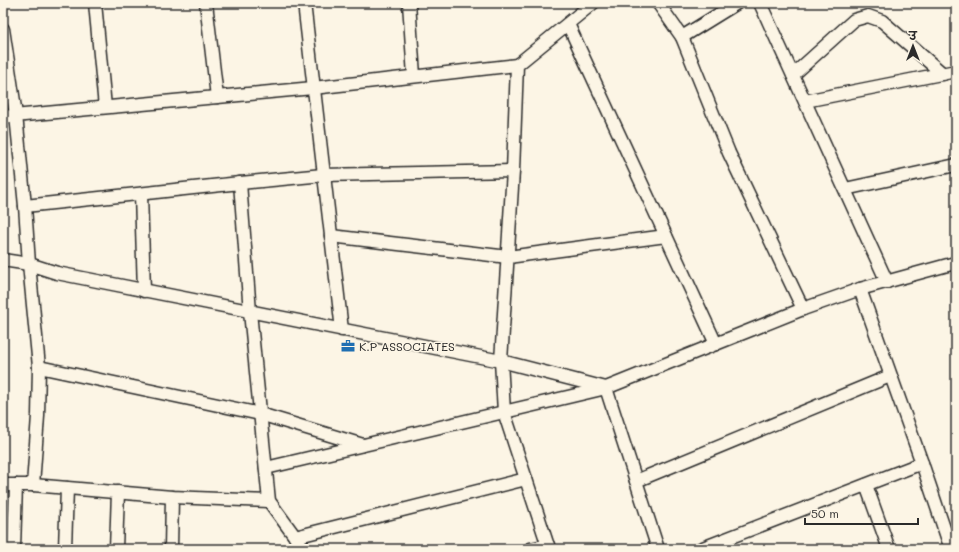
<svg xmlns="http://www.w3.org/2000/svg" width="959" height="552" viewBox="0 0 959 552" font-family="Mali,'Playpen Sans Deva',sans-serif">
<rect width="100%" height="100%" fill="#fcf5e5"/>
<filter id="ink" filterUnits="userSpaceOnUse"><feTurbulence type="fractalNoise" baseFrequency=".025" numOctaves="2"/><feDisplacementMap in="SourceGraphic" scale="8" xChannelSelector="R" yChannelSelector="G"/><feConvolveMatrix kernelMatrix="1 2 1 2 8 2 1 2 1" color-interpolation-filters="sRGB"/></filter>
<g filter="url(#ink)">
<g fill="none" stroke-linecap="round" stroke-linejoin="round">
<g stroke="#2b2b2b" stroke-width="15">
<g id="street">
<polyline points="95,3 105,107"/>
<polyline points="206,3 217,97"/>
<polyline points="304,3 342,330"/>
<polyline points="409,3 414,76"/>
<polyline points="658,3 682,37 729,153 803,309"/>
<polyline points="760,3 887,282"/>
<polyline points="568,24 716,344"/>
<polyline points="3,29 16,115 25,206"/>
<polyline points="682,37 737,3"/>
<polyline points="793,75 854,20 868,16 882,21 943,74"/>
<polyline points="805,101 956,71"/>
<polyline points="3,117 313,88 517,65"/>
<polyline points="513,171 517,65 593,3"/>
<polyline points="240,183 323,175 513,171 501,361 504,412 549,549"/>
<polyline points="845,189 956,165"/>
<polyline points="141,194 144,291"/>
<polyline points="331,236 508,257 666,236"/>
<polyline points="3,260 29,264 57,273 501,361 606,388 658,549"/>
<polyline points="39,367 260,414 363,445"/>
<polyline points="922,463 951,549"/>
<polyline points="266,468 606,388 803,309 860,289 955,263"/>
<polyline points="636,481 890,376"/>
<polyline points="3,485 33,485 38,416 39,367 29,264 25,206 240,183 250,312 269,501 304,549"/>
<polyline points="33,485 172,497 269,501"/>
<polyline points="866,485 889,549"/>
<polyline points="295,537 526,479"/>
<polyline points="14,549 16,485"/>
<polyline points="65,549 67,488"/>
<polyline points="116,549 118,492"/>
<polyline points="171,549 172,497"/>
<polyline points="530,549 548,545"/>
<polyline points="700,549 922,463 860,289"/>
</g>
</g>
<use href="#street" stroke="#fcf5e5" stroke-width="12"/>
</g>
</g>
<defs>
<g id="office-bare" transform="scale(1.08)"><path d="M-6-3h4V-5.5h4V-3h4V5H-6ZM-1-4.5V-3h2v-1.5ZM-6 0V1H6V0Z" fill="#1f6fb2" stroke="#fcf5e5" stroke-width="2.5" paint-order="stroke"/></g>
</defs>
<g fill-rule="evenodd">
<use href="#office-bare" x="348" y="346"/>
</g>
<g text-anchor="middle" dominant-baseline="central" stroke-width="3" stroke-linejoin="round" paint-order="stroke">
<g font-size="12" fill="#2b2b2b" stroke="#fcf5e5" text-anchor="start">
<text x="359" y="346">K.P ASSOCIATES</text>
</g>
</g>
<rect width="959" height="552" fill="none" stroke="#fcf5e5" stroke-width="16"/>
<rect x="8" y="8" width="943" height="536" fill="none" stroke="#2b2b2b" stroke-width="1.5" filter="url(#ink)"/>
<g transform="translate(913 46)" stroke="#fcf5e5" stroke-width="3" paint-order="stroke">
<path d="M0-3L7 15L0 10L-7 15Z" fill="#2b2b2b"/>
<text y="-6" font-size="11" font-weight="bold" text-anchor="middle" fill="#2b2b2b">उ</text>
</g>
<path d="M805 518v6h113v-6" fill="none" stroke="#2b2b2b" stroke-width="2"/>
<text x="811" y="518" font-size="12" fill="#2b2b2b" stroke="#fcf5e5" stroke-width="3" paint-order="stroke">50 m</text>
</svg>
